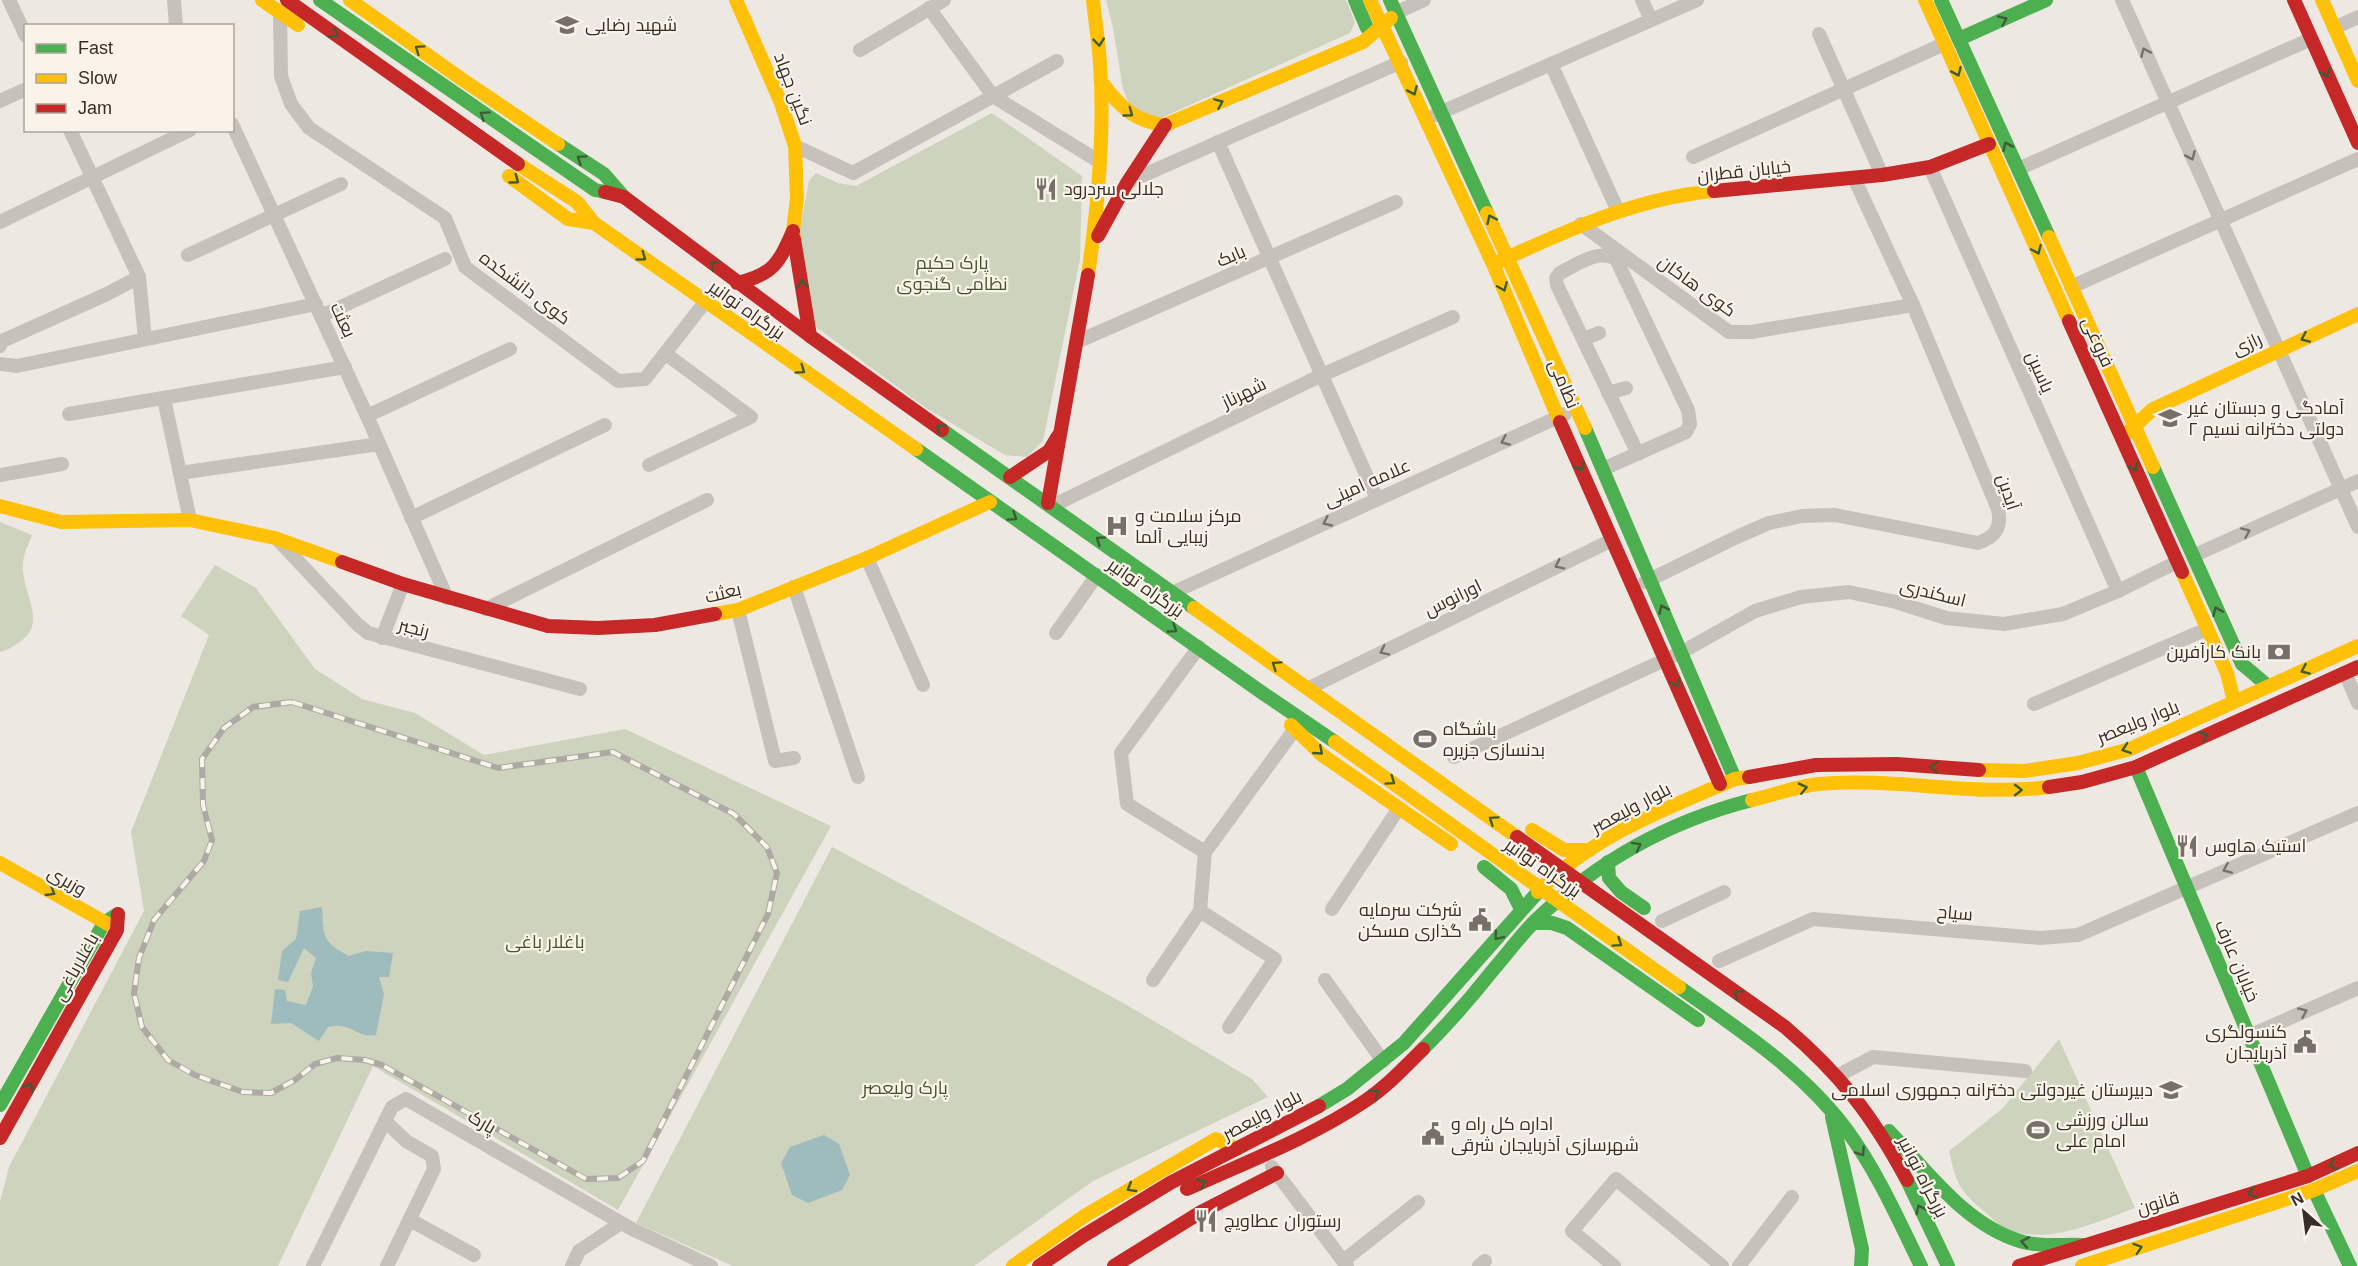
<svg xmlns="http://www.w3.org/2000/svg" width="2358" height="1266" viewBox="0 0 2358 1266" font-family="Arial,Cairo,sans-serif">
<rect width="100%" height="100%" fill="#ede8e2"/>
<g fill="#cdd3bc">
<polygon points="1106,0 1346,0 1355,22 1350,33 1161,118 1143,115 1129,103 1123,89 1113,28"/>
<polygon points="992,113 1082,176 1080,259 1043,441 1027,457 1005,455 926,408 816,327 796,249 809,181 816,173 838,183 856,186"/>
<path d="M0,522l32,13c-3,8 -8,18 -9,27 -3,29 26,60 -2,79 -7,5 -13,9 -21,11z"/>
<polygon points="215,565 256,588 315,669 362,699 415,713 484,755 625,729 831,826 618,1210 373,1066 278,1266 0,1266 0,1202 9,1167 144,911 131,832 209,635 181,616"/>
<polygon points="832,847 1125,1004 1252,1079 1268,1097 1093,1181 974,1266 733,1266 636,1223"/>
<path d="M2059,1039l76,169c-39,14 -87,38 -129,21 -7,-3 -15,-12 -21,-17 -27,-23 -28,-27 -36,-61l53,-42z"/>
</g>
<g fill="#9ebcbe">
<path d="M322,907c2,30 -1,34 27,49l17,-5 27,2 -4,24h-10l5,17 -8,41c-20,4 -24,-14 -48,-8l-9,14 -28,-18 -20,1 4,-35 10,1 2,11 19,4 7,-19 -2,-13 5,-15 -12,-10 -16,34 -10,-2 4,-29 14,-12 4,-28z"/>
<polygon points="824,1135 839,1144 850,1175 842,1190 808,1203 792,1195 781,1163 790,1147"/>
</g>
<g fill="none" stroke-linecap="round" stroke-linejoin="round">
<g stroke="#c6c1bb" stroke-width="14">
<polyline points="9,0 26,36"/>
<polyline points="174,0 176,26"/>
<polyline points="1642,0 1651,20"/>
<polyline points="2122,0 2358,527"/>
<polyline points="929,8 993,96 1100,162"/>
<polyline points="280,12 281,76 291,104 309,128 445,218 465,267 618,381 645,379 705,302"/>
<polyline points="1395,13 1424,0"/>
<polyline points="2334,28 2358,17"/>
<polyline points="1819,34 1882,175"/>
<polyline points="860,50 944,0"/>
<polyline points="1551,64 1618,211"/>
<polyline points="0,101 26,89"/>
<polyline points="1435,115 1697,0"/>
<polyline points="232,124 367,416 447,598"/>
<polyline points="70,130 139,277 145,339"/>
<polyline points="1218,142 1377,499"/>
<polyline points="795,146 853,173 1057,61"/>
<polyline points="1693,157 1944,44"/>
<polyline points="1930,167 2118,591"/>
<polyline points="2018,169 2311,39"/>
<polyline points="1128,182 1401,62"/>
<polyline points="0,222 190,130"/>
<polyline points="1581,224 1729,332 1751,332 1913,305"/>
<polyline points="188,255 341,184"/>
<polyline points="2071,287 2358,159"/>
<polyline points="321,316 445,259"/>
<polyline points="1583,339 1599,333"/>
<polyline points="1079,341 1396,202"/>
<polyline points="0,346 2,341 107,294 139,277"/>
<polyline points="0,364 17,366 316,304"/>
<polyline points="1608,393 1626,388"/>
<polyline points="164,399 190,520"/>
<polyline points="69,414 345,367"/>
<polyline points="367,416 510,349"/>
<polyline points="649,465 751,417 666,354"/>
<path d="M1603,469l83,-37 4,-8 -2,-14 -72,-151c-17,-11 -40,6 -56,14l-4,5 1,7 81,169"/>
<polyline points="180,473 379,444"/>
<polyline points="0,475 62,464"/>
<polyline points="1052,506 1322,375 1453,317"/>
<polyline points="411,518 605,425"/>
<polyline points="279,541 357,624 368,633 580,689"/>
<polyline points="2193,556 2358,481"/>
<polyline points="867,558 923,685"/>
<path d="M1645,582l94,-46 30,-13 33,-7 33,-1 143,28c17,-6 24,-15 20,-34l-85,-204 -59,-127"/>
<polyline points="794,587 858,777"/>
<polyline points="1174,592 1565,414"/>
<polyline points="486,609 707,500"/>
<polyline points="738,610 775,761 794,758"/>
<polyline points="1056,633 1097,575"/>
<polyline points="382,638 403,584"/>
<polyline points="1199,647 1121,753 1127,804 1205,852"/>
<polyline points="2345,673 2358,703"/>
<polyline points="1309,688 1612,540"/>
<polyline points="2034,704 2207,629"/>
<polyline points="1454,757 1682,652 1755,611 1801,597 1849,592 1896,602 1946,618 2004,624 2063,614 2118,591 2177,562"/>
<polyline points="1332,909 1399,808"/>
<polyline points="1200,911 1275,959 1229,1027"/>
<polyline points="1662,921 1724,892"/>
<polyline points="1719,961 1813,919 2040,938 2078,935 2358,813"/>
<polyline points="1153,980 1200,911 1205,852 1295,729"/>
<polyline points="1325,980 1383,1061"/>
<polyline points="2249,1036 2358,988"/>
<polyline points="1837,1076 1873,1057 2025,1071"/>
<polyline points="385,1121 406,1141 432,1156 434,1169 387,1266"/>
<polyline points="1272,1167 1347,1266"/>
<polyline points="410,1220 474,1255"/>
<polyline points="1343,1261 1418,1202"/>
<polyline points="313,1266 392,1107 406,1099 632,1229 711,1266"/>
<polyline points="572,1266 579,1251 621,1223"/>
<polyline points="1479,1266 1485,1261"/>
<polyline points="1614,1266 1572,1231 1616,1179 1722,1266"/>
<polyline points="1739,1266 1792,1197"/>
</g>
<g stroke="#4caf50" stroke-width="14">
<polyline points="320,0 595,190 605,192"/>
<polyline points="1355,0 1367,28"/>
<polyline points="1390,0 1487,213"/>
<polyline points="1941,0 2049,237"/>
<polyline points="1959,39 2046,0"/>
<polyline points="558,144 604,174 624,197"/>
<polyline points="1585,428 1735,779"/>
<polyline points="942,430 1194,608"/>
<polyline points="916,449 1264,694 1335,742"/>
<polyline points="2153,467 2242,664 2268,686"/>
<polyline points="2136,767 2308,1176"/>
<polyline points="1608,862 1609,878 1621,892 1644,908"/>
<polyline points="1484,867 1511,889 1521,909"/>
<polyline points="1533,923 1552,923 1567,928 1698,1020"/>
<path d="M1679,987c59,42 123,83 167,142 31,42 52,90 75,137"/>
<path d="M1423,1049c25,-25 48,-51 70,-79 14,-16 27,-34 42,-49 61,-59 135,-100 217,-121"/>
<polyline points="0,1105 104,923 118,914"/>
<polyline points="1319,1106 1347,1089 1404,1043 1538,892"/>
<polyline points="1832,1117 1862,1249 1861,1266"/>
<path d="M1889,1131c39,41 77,95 134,111 19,5 40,2 60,3"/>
<polyline points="1907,1180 1948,1266"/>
<polyline points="2314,1190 2350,1266"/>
</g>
<g stroke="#ffc107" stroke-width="14">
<polyline points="262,0 298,25"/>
<polyline points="350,0 460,78 558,144"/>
<polyline points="736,0 781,103 795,146 797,198 793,231 794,239"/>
<polyline points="1370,0 1493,264 1560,422"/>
<polyline points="1925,0 2069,321"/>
<polyline points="2322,0 2358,81"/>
<path d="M1103,84c17,23 33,38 62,41l198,-83 28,-24"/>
<polyline points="518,164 577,202 594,223 916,449"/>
<polyline points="509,176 568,219 594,223"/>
<polyline points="1487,213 1585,428"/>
<polyline points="2049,237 2153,467"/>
<path d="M1498,262c70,-32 138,-64 216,-71"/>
<path d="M1088,275c10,-69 17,-141 12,-211 -1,-21 -5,-43 -7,-64"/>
<polyline points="2125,435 2153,409 2358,314"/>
<polyline points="0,506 61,522 190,520 275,538 342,562"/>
<polyline points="2182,572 2227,673 2234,701"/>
<polyline points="1194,608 1517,837"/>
<polyline points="715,614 738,610 867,558 990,502"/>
<polyline points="1291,725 1322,755 1451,844"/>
<polyline points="1335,742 1679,987"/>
<polyline points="1979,770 2024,771 2078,763 2130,749 2358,646"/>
<path d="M1752,800c22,-5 45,-14 67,-16 77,-7 153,13 230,3"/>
<polyline points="1532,830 1564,850 1590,850"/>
<polyline points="0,863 115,928"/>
<path d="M1538,892c52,-55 129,-84 197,-113l14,-2"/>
<polyline points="1013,1266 1086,1215 1216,1139 1237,1149"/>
<polyline points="2082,1266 2314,1190 2358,1171"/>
<polyline points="2089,1266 2092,1263"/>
</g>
<g stroke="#c62828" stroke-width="14">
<polyline points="287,0 518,164"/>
<polyline points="2294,0 2358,143"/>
<polyline points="1714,191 1882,175 1930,167 1989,144"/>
<polyline points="605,192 624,197 810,336 942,430"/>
<polyline points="1098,236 1127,183 1165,125"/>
<polyline points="794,239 810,336"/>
<path d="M737,283c36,-8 42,-20 56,-52"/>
<polyline points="2069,321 2182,572"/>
<polyline points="1560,422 1720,784"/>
<polyline points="1010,477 1049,451 1058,436"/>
<polyline points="1048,503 1088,275"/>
<polyline points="342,562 403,584 548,626 598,628 655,625 715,614"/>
<polyline points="1749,777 1816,765 1897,764 1979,770"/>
<polyline points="2049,787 2082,782 2136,767 2358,667"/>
<path d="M1517,837l268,190c56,48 87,88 122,153"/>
<polyline points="0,1138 117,930 118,914"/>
<path d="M1187,1189c59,-27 123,-51 178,-88 21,-14 40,-34 58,-52"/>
<polyline points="1039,1266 1083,1236 1170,1183 1319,1106"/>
<polyline points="1114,1266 1201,1212 1277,1173"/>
<polyline points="2019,1266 2308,1176 2358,1153"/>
</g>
<g stroke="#aea9a5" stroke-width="6">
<polygon id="rail" points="292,702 498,768 613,752 734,814 767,847 777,873 768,914 643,1161 618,1178 586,1179 382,1065 365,1060 337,1058 315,1064 295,1080 271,1093 243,1092 195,1075 168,1060 142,1027 134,993 139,958 154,920 204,861 212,840 203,805 202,759 224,728 253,707"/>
</g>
<use href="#rail" stroke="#f9f3e9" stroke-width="4" stroke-dasharray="11" stroke-linecap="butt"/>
</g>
<defs><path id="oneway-chevron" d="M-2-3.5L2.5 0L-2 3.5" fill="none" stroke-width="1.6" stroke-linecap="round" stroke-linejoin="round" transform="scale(1.5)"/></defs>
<g stroke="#3e5b37">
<use href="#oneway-chevron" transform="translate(2003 20) rotate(-24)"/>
<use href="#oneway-chevron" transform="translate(334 34) rotate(36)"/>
<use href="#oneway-chevron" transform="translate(1099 42) rotate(84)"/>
<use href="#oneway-chevron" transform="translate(419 49) rotate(-145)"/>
<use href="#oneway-chevron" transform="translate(1957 72) rotate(66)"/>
<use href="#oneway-chevron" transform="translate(2326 73) rotate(66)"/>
<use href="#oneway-chevron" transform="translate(1413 91) rotate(66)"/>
<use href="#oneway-chevron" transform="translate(1219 103) rotate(-23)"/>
<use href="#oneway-chevron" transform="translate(1129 113) rotate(36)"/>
<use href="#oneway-chevron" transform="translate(484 115) rotate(-145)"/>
<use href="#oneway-chevron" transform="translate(2007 146) rotate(-114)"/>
<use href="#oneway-chevron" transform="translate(581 159) rotate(-146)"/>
<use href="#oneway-chevron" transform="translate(515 180) rotate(36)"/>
<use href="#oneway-chevron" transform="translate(1491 219) rotate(-115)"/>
<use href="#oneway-chevron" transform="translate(2037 250) rotate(66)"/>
<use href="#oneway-chevron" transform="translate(642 257) rotate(36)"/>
<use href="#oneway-chevron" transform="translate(714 265) rotate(-143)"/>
<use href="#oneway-chevron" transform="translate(802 284) rotate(-99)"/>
<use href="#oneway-chevron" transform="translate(1503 287) rotate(67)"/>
<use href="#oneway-chevron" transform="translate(2305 338) rotate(156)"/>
<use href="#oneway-chevron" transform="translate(801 370) rotate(35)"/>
<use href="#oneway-chevron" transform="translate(940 428) rotate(-145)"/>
<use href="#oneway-chevron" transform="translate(1580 467) rotate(66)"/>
<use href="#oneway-chevron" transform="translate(2134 467) rotate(66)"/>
<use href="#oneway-chevron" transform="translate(1013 517) rotate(34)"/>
<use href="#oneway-chevron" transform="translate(1100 540) rotate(-145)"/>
<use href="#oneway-chevron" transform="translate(1663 609) rotate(-114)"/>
<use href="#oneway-chevron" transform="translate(2217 611) rotate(-114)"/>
<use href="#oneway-chevron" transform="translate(1173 629) rotate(35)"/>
<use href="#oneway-chevron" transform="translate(1276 665) rotate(-145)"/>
<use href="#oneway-chevron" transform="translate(2305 670) rotate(156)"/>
<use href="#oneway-chevron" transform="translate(1676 683) rotate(67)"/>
<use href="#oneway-chevron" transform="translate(2204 736) rotate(-24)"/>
<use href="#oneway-chevron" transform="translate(2126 749) rotate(161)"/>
<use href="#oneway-chevron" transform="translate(1319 751) rotate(41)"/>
<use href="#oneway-chevron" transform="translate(1934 767) rotate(-175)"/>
<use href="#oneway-chevron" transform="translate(1391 781) rotate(35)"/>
<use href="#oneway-chevron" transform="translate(1803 788) rotate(-13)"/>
<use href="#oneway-chevron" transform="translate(2018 790)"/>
<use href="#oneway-chevron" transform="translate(1493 820) rotate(-145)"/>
<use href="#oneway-chevron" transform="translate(1637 846) rotate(-29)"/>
<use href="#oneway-chevron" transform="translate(51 892) rotate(30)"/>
<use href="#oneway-chevron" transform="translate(1498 936) rotate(130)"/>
<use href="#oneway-chevron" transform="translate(1618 943) rotate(35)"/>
<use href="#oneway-chevron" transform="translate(1738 994) rotate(-145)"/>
<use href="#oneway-chevron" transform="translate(29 1087) rotate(-61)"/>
<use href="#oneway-chevron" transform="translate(1375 1093) rotate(-38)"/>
<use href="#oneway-chevron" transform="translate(1861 1152) rotate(56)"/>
<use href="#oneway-chevron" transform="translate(2333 1165) rotate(156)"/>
<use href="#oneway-chevron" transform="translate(1202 1183) rotate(-24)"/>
<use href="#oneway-chevron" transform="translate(1131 1188) rotate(149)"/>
<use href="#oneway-chevron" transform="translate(2252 1193) rotate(163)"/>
<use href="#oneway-chevron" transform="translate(1920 1209) rotate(-116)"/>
<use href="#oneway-chevron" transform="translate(2025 1242) rotate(-170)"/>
<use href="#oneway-chevron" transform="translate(2138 1248) rotate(-18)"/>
</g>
<g stroke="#77706b">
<use href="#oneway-chevron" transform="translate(2145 52) rotate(-114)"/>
<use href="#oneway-chevron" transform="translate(2191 156) rotate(66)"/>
<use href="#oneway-chevron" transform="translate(1505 441) rotate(156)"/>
<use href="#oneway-chevron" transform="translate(1327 522) rotate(155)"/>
<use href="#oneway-chevron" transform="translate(2246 532) rotate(-24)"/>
<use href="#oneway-chevron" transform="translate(1559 565) rotate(154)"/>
<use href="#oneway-chevron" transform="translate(1384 651) rotate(154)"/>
<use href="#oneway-chevron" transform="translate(2227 869) rotate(157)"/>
<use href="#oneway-chevron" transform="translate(2303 1012) rotate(-24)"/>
</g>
<defs>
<g id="school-bare" transform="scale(1.8)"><path d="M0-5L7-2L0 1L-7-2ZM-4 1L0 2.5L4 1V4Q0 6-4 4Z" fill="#776f6a" stroke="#f9f3e9" stroke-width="2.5" paint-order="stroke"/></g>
<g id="restaurant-bare" transform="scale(1.8)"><path d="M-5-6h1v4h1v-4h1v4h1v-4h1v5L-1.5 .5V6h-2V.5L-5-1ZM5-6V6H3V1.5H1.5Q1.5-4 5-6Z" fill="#776f6a" stroke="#f9f3e9" stroke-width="2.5" paint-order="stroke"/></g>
<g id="hospital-bare" transform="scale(1.8)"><path d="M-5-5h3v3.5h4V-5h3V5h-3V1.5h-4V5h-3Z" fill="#776f6a" stroke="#f9f3e9" stroke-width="2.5" paint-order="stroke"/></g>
<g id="bank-bare" transform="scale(1.8)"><path d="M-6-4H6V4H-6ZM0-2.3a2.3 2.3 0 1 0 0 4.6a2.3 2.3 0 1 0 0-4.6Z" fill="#776f6a" stroke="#f9f3e9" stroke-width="2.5" paint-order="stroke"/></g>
<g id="stadium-bare" transform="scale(1.8)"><path d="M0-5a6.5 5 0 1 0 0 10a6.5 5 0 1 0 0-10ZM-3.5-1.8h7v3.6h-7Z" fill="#776f6a" stroke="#f9f3e9" stroke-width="2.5" paint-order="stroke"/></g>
<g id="civic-bare" transform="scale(1.8)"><path d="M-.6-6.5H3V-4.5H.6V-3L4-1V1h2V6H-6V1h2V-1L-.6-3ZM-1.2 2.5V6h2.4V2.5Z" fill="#776f6a" stroke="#f9f3e9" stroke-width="2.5" paint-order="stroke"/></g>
</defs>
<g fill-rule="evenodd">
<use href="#school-bare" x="567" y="25"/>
<use href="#restaurant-bare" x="1046" y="189"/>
<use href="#school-bare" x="2170" y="418"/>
<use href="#hospital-bare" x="1117" y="526"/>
<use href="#bank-bare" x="2279" y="652"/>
<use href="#stadium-bare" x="1425" y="739"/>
<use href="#restaurant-bare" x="2187" y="846"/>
<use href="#civic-bare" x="1480" y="920"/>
<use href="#civic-bare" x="2305" y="1042"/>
<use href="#school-bare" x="2171" y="1090"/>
<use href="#stadium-bare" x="2038" y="1130"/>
<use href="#civic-bare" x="1433" y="1134"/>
<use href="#restaurant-bare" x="1206" y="1221"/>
</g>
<g text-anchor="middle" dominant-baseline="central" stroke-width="4.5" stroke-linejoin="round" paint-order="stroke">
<g font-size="18" fill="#372e29" stroke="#f9f3e9" text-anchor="start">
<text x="585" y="25">شهید رضایی</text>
<text x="1064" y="189">جلالی سردرود</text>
<text x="2188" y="408">آمادگی و دبستان غیر<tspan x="2188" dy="21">دولتی دخترانه نسیم ۲</tspan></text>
<text x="1135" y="516">مرکز سلامت و<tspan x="1135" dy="21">زیبایی آلما</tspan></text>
<text x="2261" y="652" text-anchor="end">بانک کارآفرین</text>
<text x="1443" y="729">باشگاه<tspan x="1443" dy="21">بدنسازی جزیره</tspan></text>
<text x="2205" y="846">استیک هاوس</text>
<text x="1462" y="910" text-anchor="end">شرکت سرمایه<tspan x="1462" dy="21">گذاری مسکن</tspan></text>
<text x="2287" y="1032" text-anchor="end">کنسولگری<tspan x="2287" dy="21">آذربایجان</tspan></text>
<text x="2153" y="1090" text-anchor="end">دبیرستان غیردولتی دخترانه جمهوری اسلامی</text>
<text x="2056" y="1120">سالن ورزشی<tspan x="2056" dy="21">امام علی</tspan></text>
<text x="1451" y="1124">اداره کل راه و<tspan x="1451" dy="21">شهرسازی آذربایجان شرقی</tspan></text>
<text x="1224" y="1221">رستوران عطاویچ</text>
</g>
<g font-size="18" fill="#372e29" stroke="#f9f3e9">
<text transform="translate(793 89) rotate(69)">نگین جهاد</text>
<text transform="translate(1744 171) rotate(-6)">خیابان قطران</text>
<text transform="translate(1231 256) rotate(-23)">بابک</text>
<text transform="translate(1697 286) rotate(36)">کوی هاکان</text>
<text transform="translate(525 288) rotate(37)">کوی دانشکده</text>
<text transform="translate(747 310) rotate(35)">بزرگراه توانیر</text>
<text transform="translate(343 320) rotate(65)">بعثت</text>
<text transform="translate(2098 342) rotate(66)">فروغى</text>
<text transform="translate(2247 344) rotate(-25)">رازی</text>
<text transform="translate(2040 372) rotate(66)">یاسین</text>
<text transform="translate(1564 384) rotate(67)">نظامی</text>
<text transform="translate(1244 393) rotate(-26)">شهرناز</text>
<text transform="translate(1367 483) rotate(-24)">علامه امینی</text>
<text transform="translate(2008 492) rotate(72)">آیدین</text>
<text transform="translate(1146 588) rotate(35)">بزرگراه توانیر</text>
<text transform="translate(723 593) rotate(-14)">بعثت</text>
<text transform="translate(1933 593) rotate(14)">اسکندری</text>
<text transform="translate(1453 598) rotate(-26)">اورانوس</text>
<text transform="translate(414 628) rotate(14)">رنجبر</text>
<text transform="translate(2138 722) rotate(-22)">بلوار ولیعصر</text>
<text transform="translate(1631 808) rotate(-28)">بلوار ولیعصر</text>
<text transform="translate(1543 868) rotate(35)">بزرگراه توانیر</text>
<text transform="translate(67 881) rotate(30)">وزیری</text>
<text transform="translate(1955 913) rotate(5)">سیاح</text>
<text transform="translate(2237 961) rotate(67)">خیابان عارف</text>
<text transform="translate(76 967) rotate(-61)">باغلارباغی</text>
<text transform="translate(1262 1115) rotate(-28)">بلوار ولیعصر</text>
<text transform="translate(482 1122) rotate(30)">پارک</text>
<text transform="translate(1923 1177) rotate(63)">بزرگراه توانیر</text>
<text transform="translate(2158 1203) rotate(-17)">قانون</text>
</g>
<g font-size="18" fill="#44552d" stroke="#f9f3e9">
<text x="952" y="263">پارک حکیم<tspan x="952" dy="21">نظامی گنجوی</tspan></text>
<text x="545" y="942">باغلار باغی</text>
<text x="905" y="1088">پارک ولیعصر</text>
</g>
</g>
<rect x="24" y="24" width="210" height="108" fill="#f9f3e9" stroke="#aba49c" stroke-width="1.5"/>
<rect x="36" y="44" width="30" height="9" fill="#4caf50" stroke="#aba49c" stroke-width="1.5"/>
<text x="78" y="54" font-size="18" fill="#372e29">Fast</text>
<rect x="36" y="74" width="30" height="9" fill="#ffc107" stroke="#aba49c" stroke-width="1.5"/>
<text x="78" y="84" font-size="18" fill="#372e29">Slow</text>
<rect x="36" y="104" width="30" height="9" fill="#c62828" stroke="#aba49c" stroke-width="1.5"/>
<text x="78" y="114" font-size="18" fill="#372e29">Jam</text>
<g transform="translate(2304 1212) rotate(332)" stroke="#f9f3e9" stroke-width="4.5" paint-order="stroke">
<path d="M0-4.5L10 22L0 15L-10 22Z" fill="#372e29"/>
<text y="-9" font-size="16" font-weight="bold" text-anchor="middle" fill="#372e29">N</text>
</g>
</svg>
